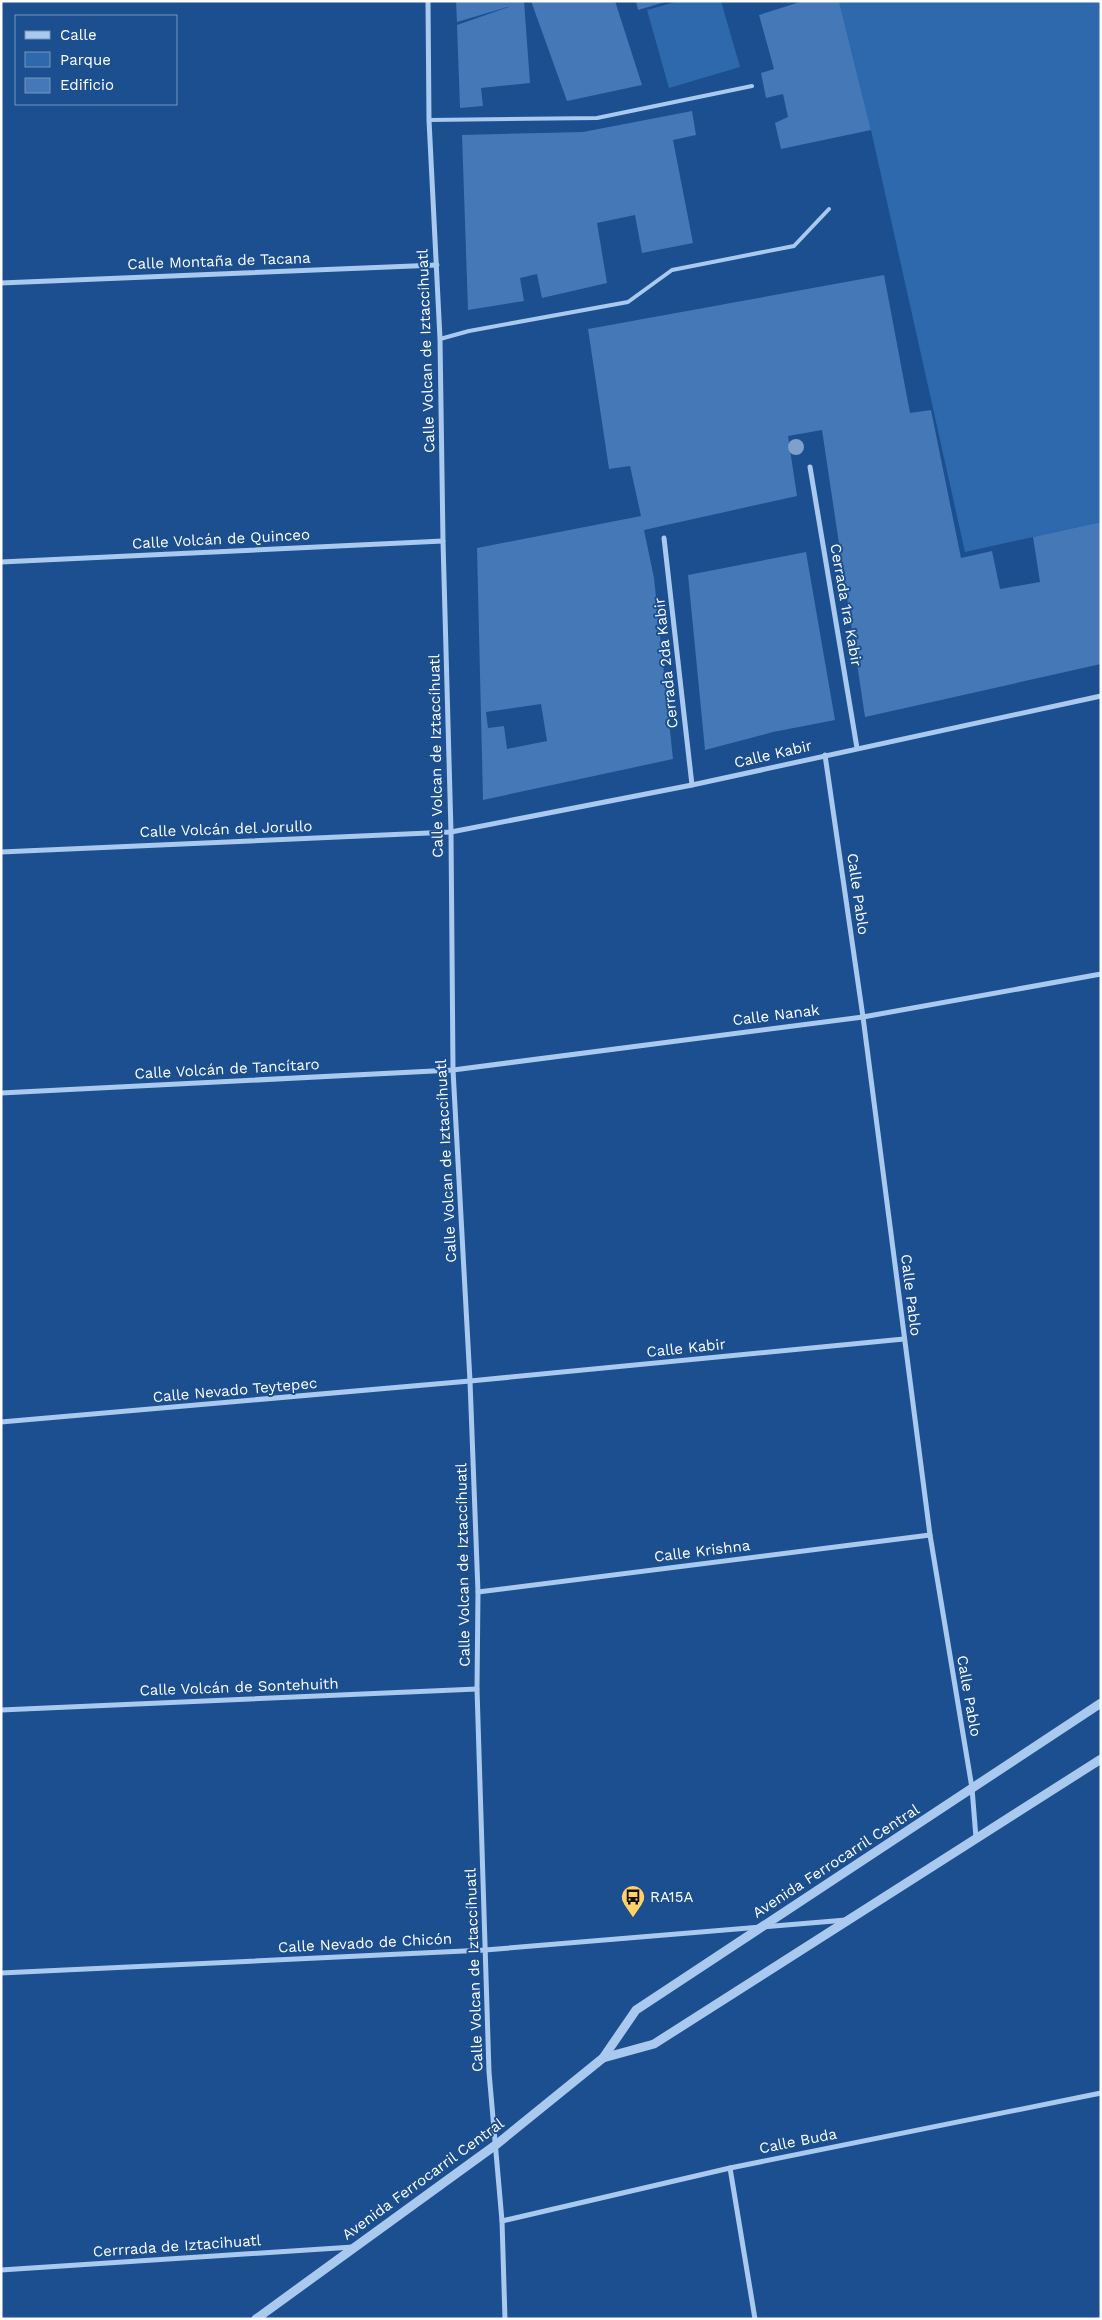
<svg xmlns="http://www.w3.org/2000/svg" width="1102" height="2320" viewBox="0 0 1102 2320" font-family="'Work Sans',sans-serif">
<rect width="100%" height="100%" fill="#1b4f8f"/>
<g fill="#2e69ad">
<polygon points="679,1 721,1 740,67 669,88 647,10"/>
<polygon points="839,1 1101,1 1101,522 965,552 871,130"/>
</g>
<g fill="#4478b7" fill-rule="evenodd">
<polygon points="456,1 524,1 530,83 481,88 483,106 460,108 457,25 514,5 457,22"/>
<polygon points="531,1 615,1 642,85 567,101"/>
<polygon points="636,1 665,1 665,2 638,10"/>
<polygon points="803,1 839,1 871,130 781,149 775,123 788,117 783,94 766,98 761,73 774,69 759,15"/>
<polygon points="692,111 696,135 673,140 693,243 642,253 635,215 597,223 607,283 542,298 537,274 520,278 524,301 468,310 462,135 583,132"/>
<path d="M884,275l26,138 21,-3 30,148 31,-7 8,38 40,-7 -7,-45 68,-15v142l-236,53 -43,-287 -34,6 9,60 -153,34 10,48 19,181 -190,41 -6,-252 164,-32 -11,-50 -21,3 -21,-140zM541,704l6,37 -40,8 -3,-23 -16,2 -2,-16z"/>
<polygon points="806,552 835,720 773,732 705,750 688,575"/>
</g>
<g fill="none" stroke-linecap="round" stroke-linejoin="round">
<g stroke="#a9c9ee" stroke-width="4">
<polyline points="429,120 597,118 752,86"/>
<polyline points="440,339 469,331 628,302 672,270 794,246 829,209"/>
</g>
<g stroke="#a9c9ee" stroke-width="5">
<polyline points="428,1 429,120 440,339 443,541 451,832 453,1070 470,1381 478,1592 477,1689 489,2072 502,2221 505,2319"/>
<polyline points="1,283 437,265"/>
<polyline points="810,467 857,748"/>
<polyline points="664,538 692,785"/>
<polyline points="1,562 443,541"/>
<polyline points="825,755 863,1017 930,1535 972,1788 976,1838"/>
<polyline points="1,852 451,832 692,785 1101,696"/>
<polyline points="1,1093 453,1070 863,1017 1101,974"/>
<polyline points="1,1422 470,1381 904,1339"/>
<polyline points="478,1592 930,1535"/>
<polyline points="1,1710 477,1689"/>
<polyline points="1,1973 485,1950 846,1920"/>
<polyline points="730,2168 755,2319"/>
<polyline points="502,2221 730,2168 1101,2093"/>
<polyline points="1,2270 353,2247"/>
</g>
<g stroke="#a9c9ee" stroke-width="9">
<polyline points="603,2058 654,2044 1101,1759"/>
<polyline points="256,2319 497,2144 603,2058 636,2010 1101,1703"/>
</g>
</g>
<circle fill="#7ea0ca" cx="796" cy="447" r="8"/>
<defs>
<g id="bus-pin" transform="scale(1.25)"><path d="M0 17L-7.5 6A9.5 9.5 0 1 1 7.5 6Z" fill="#ffd166" stroke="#1b4f8f"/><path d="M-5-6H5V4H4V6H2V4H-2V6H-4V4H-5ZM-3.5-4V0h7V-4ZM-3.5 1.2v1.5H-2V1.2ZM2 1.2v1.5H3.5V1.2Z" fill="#111"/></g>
</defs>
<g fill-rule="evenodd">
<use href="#bus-pin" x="633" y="1897"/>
</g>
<g text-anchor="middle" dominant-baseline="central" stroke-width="4" stroke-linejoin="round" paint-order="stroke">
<g font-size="15" fill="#fff" stroke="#1b4f8f">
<text transform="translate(219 261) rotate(-2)">Calle Montaña de Tacana</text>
<text transform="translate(426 351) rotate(-92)">Calle Volcan de Iztaccíhuatl</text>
<text transform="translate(221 539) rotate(-3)">Calle Volcán de Quinceo</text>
<text transform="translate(846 605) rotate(80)">Cerrada 1ra Kabir</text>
<text transform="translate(666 663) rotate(-96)">Cerrada 2da Kabir</text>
<text transform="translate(773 754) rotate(-13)">Calle Kabir</text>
<text transform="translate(436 756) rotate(-91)">Calle Volcan de Iztaccíhuatl</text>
<text transform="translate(226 829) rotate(-2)">Calle Volcán del Jorullo</text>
<text transform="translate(858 894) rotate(82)">Calle Pablo</text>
<text transform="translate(776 1015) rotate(-7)">Calle Nanak</text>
<text transform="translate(227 1069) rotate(-3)">Calle Volcán de Tancítaro</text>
<text transform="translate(446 1161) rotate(-93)">Calle Volcan de Iztaccíhuatl</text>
<text transform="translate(911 1295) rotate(83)">Calle Pablo</text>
<text transform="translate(686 1348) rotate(-6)">Calle Kabir</text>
<text transform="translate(235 1390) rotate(-5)">Calle Nevado Teytepec</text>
<text transform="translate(702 1551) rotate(-7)">Calle Krishna</text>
<text transform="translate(463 1565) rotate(-91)">Calle Volcan de Iztaccíhuatl</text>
<text transform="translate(239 1687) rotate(-2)">Calle Volcán de Sontehuith</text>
<text transform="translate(969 1696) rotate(80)">Calle Pablo</text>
<text transform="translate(836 1861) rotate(-33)">Avenida Ferrocarril Central</text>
<text transform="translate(365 1943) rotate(-3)">Calle Nevado de Chicón</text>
<text transform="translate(474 1970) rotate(-92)">Calle Volcan de Iztaccíhuatl</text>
<text transform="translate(798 2141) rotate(-11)">Calle Buda</text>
<text transform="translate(423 2179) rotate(-36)">Avenida Ferrocarril Central</text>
<text transform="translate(177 2246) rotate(-4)">Cerrrada de Iztacihuatl</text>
</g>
<g font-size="15" fill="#fff" stroke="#1b4f8f" text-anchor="start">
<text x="650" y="1897">RA15A</text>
</g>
</g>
<rect width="1102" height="2320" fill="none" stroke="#ffffff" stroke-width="5"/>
<rect x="15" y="15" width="162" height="90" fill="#1b4f8f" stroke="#7695bc"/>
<rect x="25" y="31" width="25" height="8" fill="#a9c9ee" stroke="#7695bc"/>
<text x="60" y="40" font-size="15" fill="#ffffff">Calle</text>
<rect x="25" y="52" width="25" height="15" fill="#2e69ad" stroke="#7695bc"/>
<text x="60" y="65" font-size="15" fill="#ffffff">Parque</text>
<rect x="25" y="78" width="25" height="15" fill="#4478b7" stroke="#7695bc"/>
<text x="60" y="90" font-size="15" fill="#ffffff">Edificio</text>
</svg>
